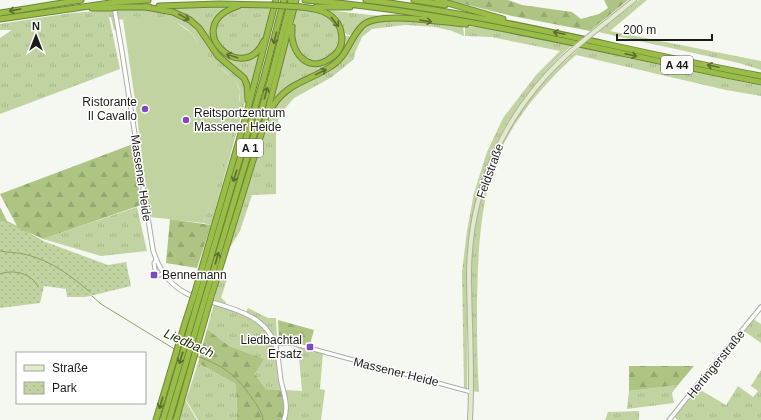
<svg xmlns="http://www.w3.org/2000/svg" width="761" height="420" viewBox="0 0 761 420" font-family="Helvetica,sans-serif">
<defs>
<pattern id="grass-tufts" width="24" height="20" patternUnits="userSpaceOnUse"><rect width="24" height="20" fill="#c1d3a1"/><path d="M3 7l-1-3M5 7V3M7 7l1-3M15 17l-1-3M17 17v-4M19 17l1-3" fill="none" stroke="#a5b58a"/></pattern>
<pattern id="forest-firs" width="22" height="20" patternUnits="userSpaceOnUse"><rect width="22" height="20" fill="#adc482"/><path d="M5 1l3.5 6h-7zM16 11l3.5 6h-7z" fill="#94a870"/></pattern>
<pattern id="park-dots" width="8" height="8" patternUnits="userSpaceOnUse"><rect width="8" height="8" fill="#c1d3a1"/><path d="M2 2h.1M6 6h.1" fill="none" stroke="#a5b58a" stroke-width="1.8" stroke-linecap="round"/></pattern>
</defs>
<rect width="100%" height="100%" fill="#f5f8f1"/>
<g fill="url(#grass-tufts)">
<polygon points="639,0 647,0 610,31 761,61 761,70 739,63 598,32"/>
<path d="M228,6c-21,15 -16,26 -7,46l25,6 19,-14 -15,49 -2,-8 -29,-30 -14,-20 -22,-21 -14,-5v-2z"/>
<path d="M249,6l22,2c-2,12 -4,24 -10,35 -23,43 -82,-31 -12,-37z"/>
<path d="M139,9c14,1 29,1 42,8 16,9 21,24 32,37 8,10 23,15 30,26 3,6 3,12 3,18l-35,127 -8,-2c12,-35 24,-69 32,-105 2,-8 6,-19 5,-27 -4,-16 -21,-22 -31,-33 -7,-7 -11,-17 -18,-25 -16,-18 -44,-15 -66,-16l-2,3 -4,-1 -2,-9z"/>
<path d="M296,9c12,1 24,1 34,8 19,14 7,51 -19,44 -4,-1 -9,-5 -13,-8l-5,-22z"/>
<polygon points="112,10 116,30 114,30 111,17 109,17 120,69 0,114 0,38 12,30 0,30 0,24 71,13"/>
<path d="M326,10l54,6c-12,4 -24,20 -33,19z"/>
<polygon points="386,19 463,26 464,36 452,31 435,27 405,25 372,29 362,37 355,53 354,59 332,77 294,98 281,113 276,125 276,194 252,195 240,231 229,249 272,111 282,97 294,86 335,66 344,58 356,34 364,25"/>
<path d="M465,26l32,3 74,17c-16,14 -30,31 -43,47 -73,94 -59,187 -61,297l-3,-1 -2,-117 5,-41 7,-38 13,-41 16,-34 33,-43 24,-24 -69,-14 -26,-1z"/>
<path d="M343,35l9,2 -11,19 -19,14 -30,14 -22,22 19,-67c7,29 20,26 44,20z"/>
<path d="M580,48l181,38v10l-35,-6 -150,-35c-33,29 -67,69 -82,111 -15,45 -16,92 -17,138 0,30 0,59 2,88l-7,-1c0,-65 -7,-135 10,-200 15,-57 53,-106 98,-143z"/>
<polygon points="137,207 147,251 101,256 43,239"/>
<polygon points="220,277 227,279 221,298 226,302 225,305 214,301"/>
<path d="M214,304c59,19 59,28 68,86l-16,-1 -11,-15 8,-15 -34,-13 -22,-17z"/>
<polygon points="248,308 268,318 276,318 277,340 275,340 266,325 246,312"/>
<polygon points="753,319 761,324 761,343 744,331"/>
<polygon points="298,346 323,353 320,389 325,390 321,420 286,420 288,407 285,390 302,391"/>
<polygon points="198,363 236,384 237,420 198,420 186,400"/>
<polygon points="761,370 761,420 678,420 674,417 697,388 726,405 738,386 753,397 758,391 751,386"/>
<polygon points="678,385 672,393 674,403 627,409 629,391"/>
<polygon points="185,400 197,420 179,420"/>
<polygon points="639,411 639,420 605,420 608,412"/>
</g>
<g fill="url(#forest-firs)">
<polygon points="448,0 508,0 522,5 572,12 581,19 599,14 608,8 604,0 584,0 628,0 590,31 512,16"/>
<polygon points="133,144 141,205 43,239 26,231 43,241 0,256 0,207 7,221 17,226 0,194"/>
<polygon points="170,219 211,225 197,268 166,263"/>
<polygon points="278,320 314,330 309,348 279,340"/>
<polygon points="207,329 229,346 264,359 255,374 266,389 282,390 285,407 283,420 237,420 236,384 198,363"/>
<polygon points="629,366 694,366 678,385 629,391"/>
</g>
<polygon fill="url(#park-dots)" points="0,221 5,221 43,241 108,265 126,262 131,286 86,297 67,297 66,289 44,286 40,303 0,308"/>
<polygon fill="#c1d3a1" points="144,16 167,19 177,23 191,33 210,59 235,80 240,91 239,104 231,136 220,175 203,223 150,217 134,93 123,20 125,17"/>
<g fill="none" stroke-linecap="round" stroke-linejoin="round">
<g stroke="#8da262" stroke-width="1">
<path d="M0,251c9,2 19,1 28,4 25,7 43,21 62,37"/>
<path d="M0,274c13,-5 32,-1 38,13"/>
<polyline points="92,296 101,304 176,350"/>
<path d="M196,356c27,9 40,19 56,42 5,7 10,14 11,22"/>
</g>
<g stroke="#abaea7" stroke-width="5">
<g id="minor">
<polyline points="156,260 154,263 156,276 163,274"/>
<polyline points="275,344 291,343 471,392"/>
</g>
</g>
<g stroke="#abaea7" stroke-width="5.5">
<g id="tertiary">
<path d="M113,0l9,52 31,198c7,23 19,38 41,47"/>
<path d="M208,301c27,8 59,15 68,46 3,11 3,23 5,34 3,13 8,26 3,39"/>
<polyline points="669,420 761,307"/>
</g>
</g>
<g stroke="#abaea7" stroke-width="6">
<g id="secondary">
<polyline points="594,32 634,0"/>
<path d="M470,420c3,-49 -1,-99 -1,-148 1,-87 38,-164 102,-221"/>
</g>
</g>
<g stroke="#6e8538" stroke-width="7">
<g id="motorway">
<path d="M305,0c154,12 304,53 456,82"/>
<path d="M366,0c133,16 263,52 395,76"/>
<polyline points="414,0 445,5"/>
<polyline points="437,0 503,19"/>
<polyline points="116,2 148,0"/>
<polyline points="159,6 219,4 270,5"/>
<path d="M238,6c-60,20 5,82 26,35"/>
<polyline points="117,7 149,7"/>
<polyline points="146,7 173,12 190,20 199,28 218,56 244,78 247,85 248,100"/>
<polyline points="316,7 350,7"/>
<polyline points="92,8 111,8"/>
<polyline points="0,13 81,0"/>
<polyline points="0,19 110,3"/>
<path d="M292,27c-3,24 16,49 40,30 16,-11 11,-34 -4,-43 -8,-5 -18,-6 -27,-7"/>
<path d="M270,111c15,-29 39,-29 63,-46 14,-9 17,-27 29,-39 16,-16 81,-3 104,-2"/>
<polyline points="195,292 245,120 276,0"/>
<polyline points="200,294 264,77 284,0"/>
<polyline points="206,295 270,81 291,0"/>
<polyline points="211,297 264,125 296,0"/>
<polyline points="156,420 185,323"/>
</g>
</g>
<use href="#minor" stroke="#fff" stroke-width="3"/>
<use href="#tertiary" stroke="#fff" stroke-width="3.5"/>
<use href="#secondary" stroke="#e1ebc8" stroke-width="4"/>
<use href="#motorway" stroke="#9abd48" stroke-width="5"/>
<g stroke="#abaea7" stroke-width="6" stroke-linecap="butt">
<polyline id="secondary-bridge" points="571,51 594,32"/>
</g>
<g stroke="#6e8538" stroke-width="7" stroke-linecap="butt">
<g id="motorway-bridge">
<polyline points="110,3 116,2"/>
<polyline points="270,5 301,7"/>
<polyline points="111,8 117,7"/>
<polyline points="185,323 195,292"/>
<polyline points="163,420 200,294"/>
<polyline points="169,420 206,295"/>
<polyline points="176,420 211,297"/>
</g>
</g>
<use href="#secondary-bridge" stroke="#e1ebc8" stroke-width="4"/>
<use href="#motorway-bridge" stroke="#9abd48" stroke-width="5"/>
</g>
<defs><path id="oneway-shaft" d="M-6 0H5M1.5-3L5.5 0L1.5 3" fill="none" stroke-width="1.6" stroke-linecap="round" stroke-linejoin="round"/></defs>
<g stroke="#5b6d31">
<use href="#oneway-shaft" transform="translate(15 10) rotate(170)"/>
<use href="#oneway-shaft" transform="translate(184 17) rotate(29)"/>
<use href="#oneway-shaft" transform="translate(426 21) rotate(8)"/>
<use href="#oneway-shaft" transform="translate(335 22) rotate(52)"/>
<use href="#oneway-shaft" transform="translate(559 33) rotate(-168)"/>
<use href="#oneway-shaft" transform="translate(275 38) rotate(104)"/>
<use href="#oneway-shaft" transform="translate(631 55) rotate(12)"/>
<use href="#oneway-shaft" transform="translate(232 56) rotate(-162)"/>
<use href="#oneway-shaft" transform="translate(713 66) rotate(-168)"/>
<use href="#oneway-shaft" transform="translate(321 72) rotate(-26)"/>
<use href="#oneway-shaft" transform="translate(266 93) rotate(-74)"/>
<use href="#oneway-shaft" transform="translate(235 176) rotate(107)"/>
<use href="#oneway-shaft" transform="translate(217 258) rotate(-74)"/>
<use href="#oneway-shaft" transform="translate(181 358) rotate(107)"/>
<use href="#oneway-shaft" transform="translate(161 403) rotate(107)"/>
</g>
<g fill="#8448be" stroke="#fff" stroke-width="1.5">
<circle cx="145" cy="109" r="4"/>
<circle cx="186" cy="120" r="4"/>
<rect x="150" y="271" width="8" height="8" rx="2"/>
<rect x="306" y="343" width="8" height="8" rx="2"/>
</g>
<g text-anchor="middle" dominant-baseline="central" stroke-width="3" stroke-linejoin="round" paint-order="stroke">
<g fill="#fff" stroke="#60615f" stroke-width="1">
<rect x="661" y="56" width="32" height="18" rx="3"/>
<rect x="237" y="139" width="26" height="18" rx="3"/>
</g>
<g font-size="11" font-weight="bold" fill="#1c1d1a">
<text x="677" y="65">A 44</text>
<text x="250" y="148">A 1</text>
</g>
<g font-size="12" fill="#1c1d1a" stroke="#fff" text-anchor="end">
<text x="137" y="102">Ristorante<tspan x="137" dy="14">Il Cavallo</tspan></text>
<text x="194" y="113" text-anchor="start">Reitsportzentrum<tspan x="194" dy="14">Massener Heide</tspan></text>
<text x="162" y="275" text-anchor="start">Bennemann</text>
<text x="302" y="340">Liedbachtal<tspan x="302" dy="14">Ersatz</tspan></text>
</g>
<g font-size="12" fill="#1c1d1a" stroke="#fff">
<text transform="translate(490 171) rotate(-70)">Feldstraße</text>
<text transform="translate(141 178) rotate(82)">Massener Heide</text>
<text transform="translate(716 364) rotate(-51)">Hertingerstraße</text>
<text transform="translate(396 372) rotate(14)">Massener Heide</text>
</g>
<g font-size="13" font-style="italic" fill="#273402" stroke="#fff">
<text transform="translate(189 343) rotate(24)">Liedbach</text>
</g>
</g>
<rect x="16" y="352" width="130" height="52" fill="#ffffff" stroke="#a4a5a3"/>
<rect x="24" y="365" width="20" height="6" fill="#e1ebc8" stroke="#a4a5a3"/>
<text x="52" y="372" font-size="12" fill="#1c1d1a">Straße</text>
<rect x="24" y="382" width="20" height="12" fill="url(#park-dots)" stroke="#a4a5a3"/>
<text x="52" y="392" font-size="12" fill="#1c1d1a">Park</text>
<g transform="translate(36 36)" stroke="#ffffff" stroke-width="3" paint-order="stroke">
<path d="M0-3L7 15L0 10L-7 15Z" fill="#1c1d1a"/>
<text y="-6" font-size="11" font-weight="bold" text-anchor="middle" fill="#1c1d1a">N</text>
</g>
<path d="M617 34v6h95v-6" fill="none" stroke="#1c1d1a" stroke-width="2"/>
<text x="623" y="34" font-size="12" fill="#1c1d1a" stroke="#ffffff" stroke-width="3" paint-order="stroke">200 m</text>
</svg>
